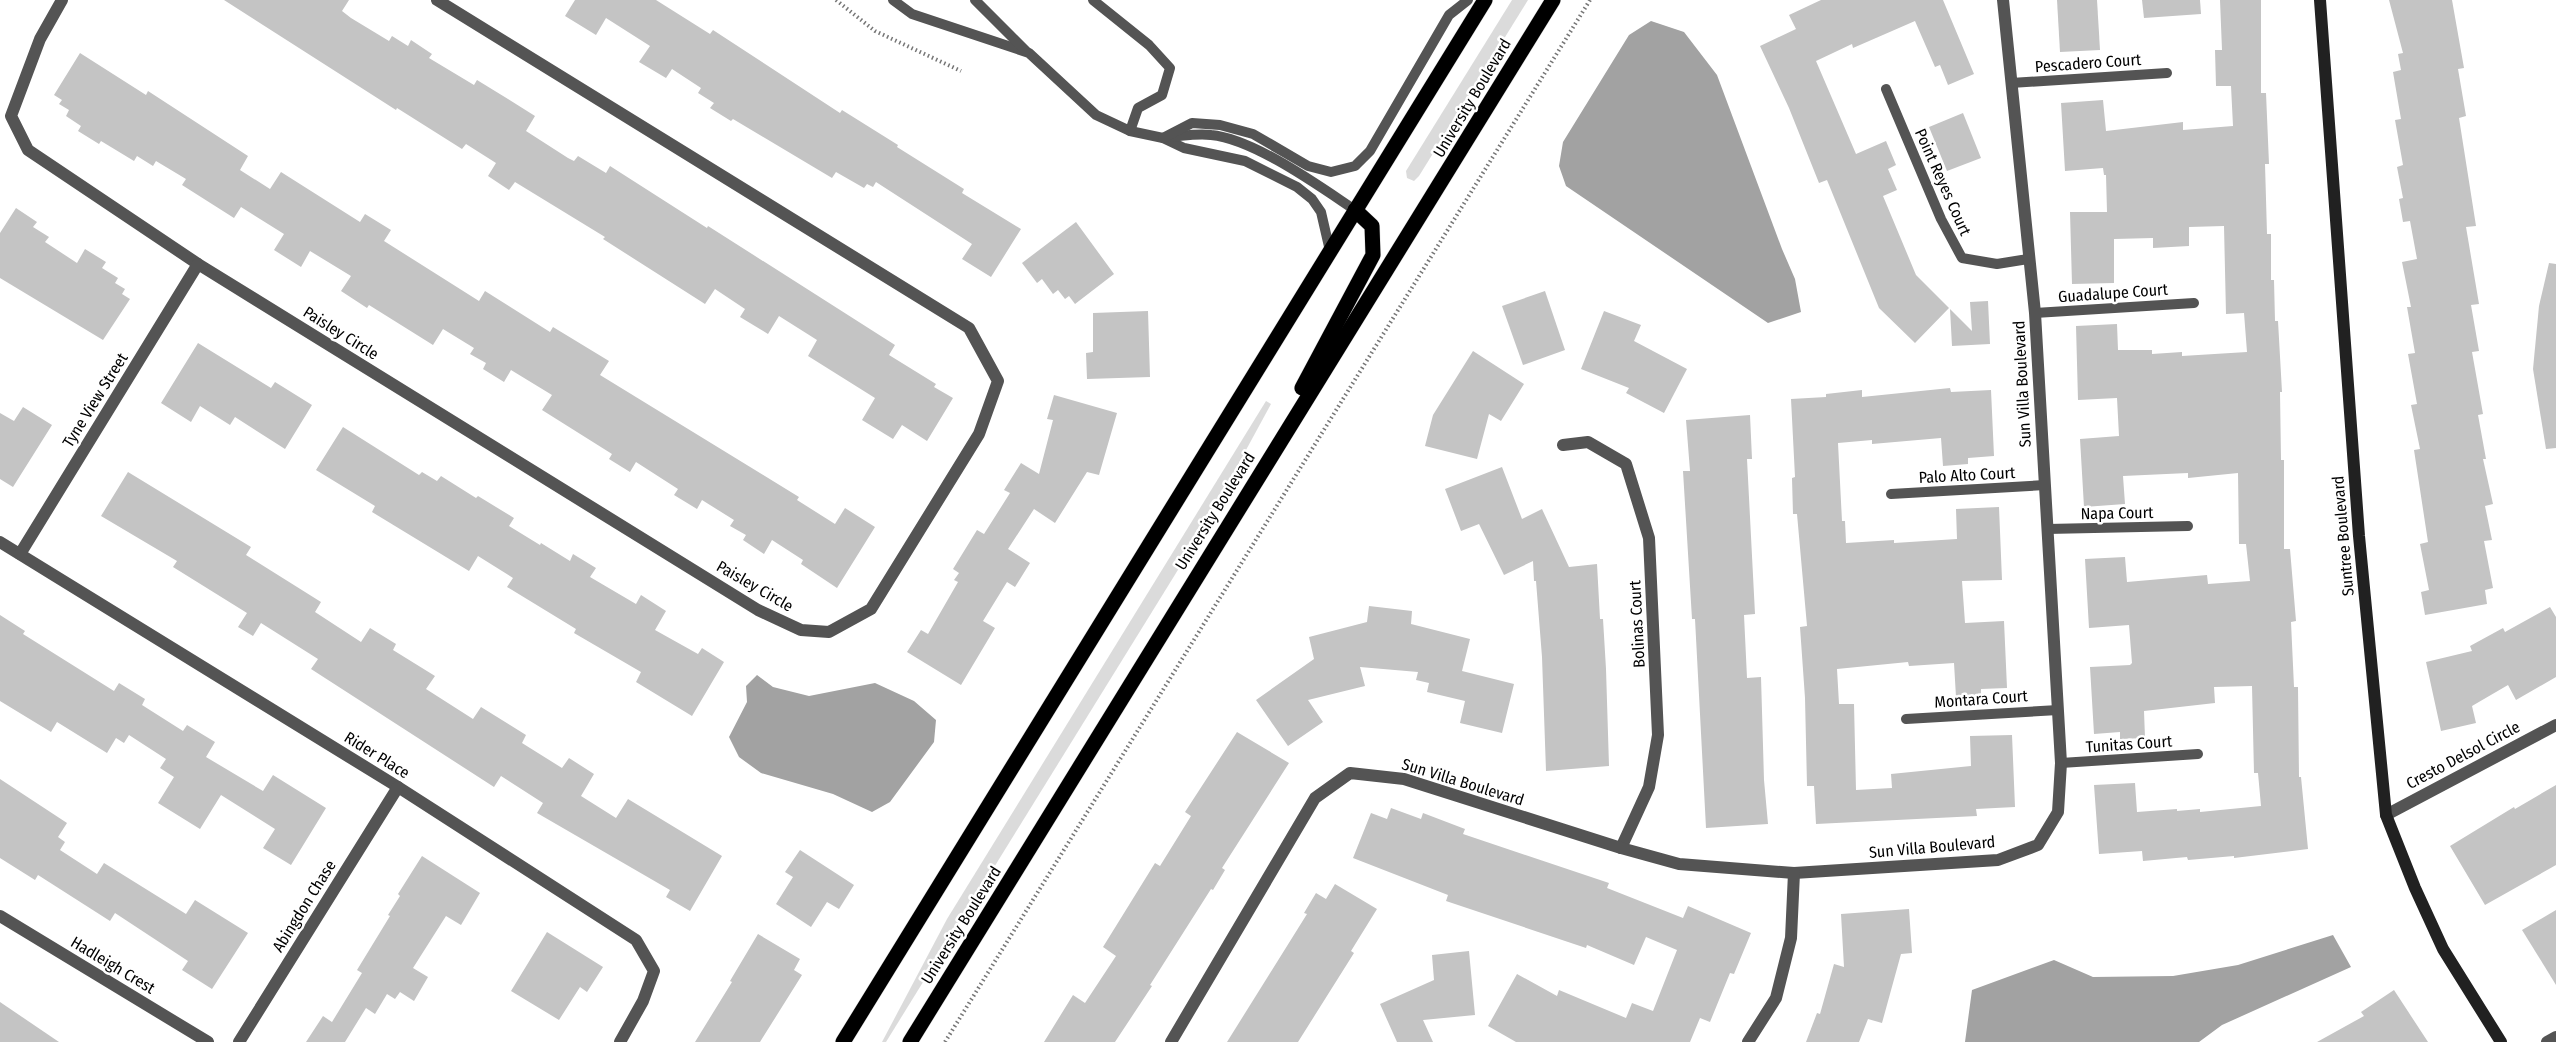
<svg xmlns="http://www.w3.org/2000/svg" width="2556" height="1042" viewBox="0 0 2556 1042" font-family="'Fira Sans Condensed',sans-serif">
<rect width="100%" height="100%" fill="#fff"/>
<g fill="#dbdbdb">
<polygon points="1512,0 1528,0 1419,176 1414,181 1407,178 1406,171"/>
<polygon points="1266,401 1271,404 1202,531 886,1042 882,1042 947,919"/>
</g>
<g fill="#a2a2a2">
<polygon points="1651,21 1684,32 1717,75 1782,249 1795,279 1801,312 1768,323 1566,186 1559,166 1563,142 1629,35"/>
<polygon points="757,675 773,687 809,696 875,683 914,701 936,720 934,742 890,802 872,812 833,794 761,773 739,757 729,737 747,702 746,686"/>
<polygon points="2333,935 2351,967 2222,1025 2199,1042 1965,1042 1972,990 2054,960 2093,977 2173,976 2238,965"/>
</g>
<g fill="#c4c4c4">
<polygon points="224,0 349,0 342,11 351,18 389,41 392,36 408,46 411,40 432,54 429,58 474,85 477,80 508,99 535,116 526,131 568,158 574,161 578,156 606,173 610,166 707,228 708,226 895,345 889,355 936,384 934,387 953,398 927,441 902,425 893,439 862,420 875,398 808,356 817,340 779,316 768,334 740,317 745,309 715,289 705,304 603,239 605,237 515,182 509,190 488,176 496,163 466,144 462,149 397,108 396,110"/>
<polygon points="575,0 656,0 710,34 713,30 840,113 842,110 898,145 897,147 964,189 962,193 1021,229 991,277 962,259 972,244 876,182 873,187 867,184 864,188 836,172 832,178 733,119 731,121 710,108 714,103 698,93 701,88 672,69 666,78 639,62 650,46 606,18 596,35 565,16"/>
<polygon points="1821,0 1943,0 1974,74 1948,85 1940,65 1935,67 1915,21 1853,48 1852,44 1816,61 1856,154 1886,141 1896,165 1888,169 1897,190 1883,196 1916,275 1949,308 1915,343 1879,308 1827,180 1819,183 1789,108 1760,46 1796,29 1789,15"/>
<polygon points="2057,0 2097,0 2100,50 2060,52"/>
<polygon points="2142,0 2200,0 2201,14 2144,18"/>
<polygon points="2220,0 2261,0 2261,93 2266,93 2269,164 2265,164 2267,234 2271,234 2271,280 2274,280 2275,321 2278,321 2282,392 2280,392 2281,460 2284,460 2284,549 2290,549 2296,621 2291,622 2294,687 2298,687 2299,777 2301,777 2308,849 2234,858 2234,856 2188,860 2187,857 2143,861 2142,851 2099,854 2094,785 2135,783 2137,812 2177,809 2177,811 2200,809 2200,812 2261,806 2258,773 2254,773 2252,686 2214,687 2215,703 2144,711 2145,738 2120,739 2120,732 2094,734 2090,667 2130,665 2132,663 2129,625 2089,628 2085,559 2125,557 2127,582 2207,575 2208,584 2250,581 2246,544 2239,544 2238,473 2188,478 2188,473 2123,476 2125,504 2084,507 2080,439 2119,436 2117,398 2078,400 2076,326 2117,324 2118,350 2152,350 2152,354 2182,352 2182,356 2247,352 2244,313 2226,314 2224,226 2189,227 2189,246 2153,248 2153,238 2114,239 2114,283 2072,284 2070,212 2107,212 2106,175 2104,175 2103,168 2065,171 2061,103 2103,100 2106,131 2183,122 2183,130 2233,126 2231,86 2216,86 2215,50 2222,50"/>
<polygon points="2389,0 2452,0 2464,68 2458,69 2466,116 2459,118 2476,226 2466,227 2479,304 2471,305 2479,351 2472,352 2483,414 2478,415 2486,459 2483,459 2493,504 2485,506 2492,540 2484,541 2493,588 2485,590 2487,604 2425,615 2421,592 2429,590 2420,544 2428,542 2414,450 2420,449 2411,405 2417,404 2408,354 2415,353 2407,307 2411,307 2402,262 2417,259 2410,221 2403,222 2399,199 2403,198 2397,167 2403,165 2395,120 2401,119 2393,72 2401,70 2398,54 2403,53"/>
<polygon points="80,53 146,95 148,91 248,156 240,170 270,189 281,172 360,222 365,214 391,230 384,241 479,301 485,291 550,332 553,327 609,361 600,375 799,497 797,500 835,524 845,508 875,527 837,588 801,564 803,560 772,540 764,554 743,540 746,535 730,526 734,520 702,500 697,509 674,495 678,489 636,462 630,472 609,459 612,454 542,410 552,395 511,370 504,382 483,369 486,363 470,354 474,348 443,329 433,345 369,305 367,308 341,291 351,276 310,251 301,267 274,250 284,234 241,207 234,218 182,185 186,179 156,161 153,166 137,156 134,161 101,141 99,144 78,131 81,126 66,116 69,110 59,104 62,100 54,95"/>
<polygon points="1963,113 1981,158 1947,171 1929,127"/>
<polygon points="16,208 37,222 33,227 49,237 45,242 77,263 85,249 106,262 102,268 118,278 115,283 125,289 122,294 130,299 103,340 0,278 0,233"/>
<polygon points="1076,222 1114,274 1075,304 1069,296 1065,299 1058,290 1053,294 1042,279 1037,283 1022,263"/>
<polygon points="2549,263 2556,264 2556,448 2546,449 2533,369 2539,306"/>
<polygon points="1545,291 1565,350 1523,365 1502,306"/>
<polygon points="1988,301 1990,344 1952,346 1950,309 1972,331 1970,302"/>
<polygon points="1148,311 1150,377 1087,379 1086,353 1093,352 1093,313"/>
<polygon points="1604,311 1641,325 1634,341 1687,369 1664,413 1626,393 1629,388 1581,369"/>
<polygon points="198,343 271,388 275,382 312,405 285,449 235,417 230,425 200,406 191,422 161,403"/>
<polygon points="1473,351 1524,384 1501,421 1489,414 1477,459 1425,446 1433,415"/>
<polygon points="1950,388 1951,392 1991,390 1994,456 1968,458 1968,464 1943,466 1941,438 1872,444 1872,440 1838,443 1842,521 1845,521 1846,543 1894,540 1894,543 1957,539 1956,509 1999,507 2002,580 1962,581 1965,623 2004,621 2007,688 1981,689 1981,695 1956,697 1954,663 1909,666 1908,662 1837,669 1839,704 1854,704 1856,790 1892,788 1891,774 1971,766 1970,736 2012,735 2015,807 1976,809 1977,816 1816,824 1814,786 1807,786 1805,698 1800,627 1807,626 1797,514 1793,514 1792,478 1795,477 1791,399 1826,397 1826,394 1862,390 1862,397"/>
<polygon points="1054,395 1117,413 1099,475 1087,472 1055,523 1034,509 1008,549 1030,563 1015,587 1007,582 983,621 995,628 961,685 907,652 921,630 928,634 958,582 954,580 959,573 953,569 977,530 984,534 1010,493 1004,490 1021,463 1039,474 1053,420 1047,419"/>
<polygon points="23,407 52,425 13,487 0,479 0,413 14,421"/>
<polygon points="1750,415 1752,459 1747,459 1755,614 1744,615 1747,678 1761,677 1764,780 1768,824 1706,828 1695,619 1692,619 1683,471 1690,471 1686,420"/>
<polygon points="343,427 419,475 422,472 437,481 441,476 476,498 478,496 514,518 509,526 540,545 541,543 570,561 573,554 596,568 590,577 636,604 641,595 666,611 655,630 698,654 702,648 724,662 692,716 636,682 641,672 574,633 576,629 507,587 513,578 478,556 469,571 372,512 375,506 316,470"/>
<polygon points="1502,467 1522,519 1542,509 1569,567 1597,564 1600,619 1603,619 1606,669 1609,766 1546,771 1542,657 1536,581 1534,581 1533,561 1504,575 1479,524 1461,531 1445,489"/>
<polygon points="128,472 251,547 246,555 321,602 315,612 361,642 370,628 396,644 393,650 435,676 426,689 473,719 481,707 526,735 522,743 562,768 569,758 594,774 581,796 616,818 628,799 722,856 690,911 666,897 670,890 537,813 543,803 501,776 494,787 311,669 318,659 261,623 253,636 238,627 247,613 173,567 177,561 101,516"/>
<polygon points="1369,606 1412,611 1411,624 1470,639 1462,671 1514,684 1502,733 1460,723 1465,701 1427,692 1429,683 1416,680 1418,672 1360,667 1365,686 1308,700 1323,722 1288,746 1256,700 1314,659 1309,637 1367,622"/>
<polygon points="2550,607 2556,617 2556,677 2516,700 2508,685 2472,706 2476,723 2441,731 2426,662 2472,651 2470,646 2503,628 2505,632"/>
<polygon points="0,615 25,631 23,634 114,691 119,683 145,699 142,705 183,731 187,725 215,742 206,757 263,791 273,775 326,808 291,865 263,848 275,829 221,795 200,829 158,803 174,777 160,768 166,759 129,735 124,743 116,738 107,753 57,722 51,732 0,701"/>
<polygon points="1237,732 1289,763 1222,868 1225,870 1213,890 1211,889 1150,985 1152,986 1115,1042 1044,1042 1073,995 1085,1003 1116,956 1103,947 1155,863 1160,866 1191,816 1185,812"/>
<polygon points="0,779 67,823 58,837 65,842 60,850 97,874 104,863 186,914 195,900 248,933 212,989 182,970 188,961 115,913 110,921 38,875 35,880 0,858"/>
<polygon points="2556,785 2556,865 2485,905 2450,846 2514,807 2515,809"/>
<polygon points="1391,808 1421,819 1423,813 1465,829 1463,834 1609,883 1607,888 1683,918 1688,906 1751,933 1734,974 1730,973 1710,1022 1700,1018 1690,1042 1516,1042 1488,1026 1517,974 1557,996 1559,990 1626,1018 1632,1003 1653,1011 1677,950 1646,937 1634,965 1587,945 1586,948 1446,901 1448,895 1353,858 1371,813 1387,819"/>
<polygon points="800,850 854,885 839,909 827,902 811,927 776,904 793,877 785,872"/>
<polygon points="422,856 480,893 461,925 446,916 413,968 428,977 414,1001 400,992 395,999 387,994 375,1014 366,1008 345,1042 306,1042 323,1016 332,1022 362,973 357,970 390,916 388,915 400,896 398,894"/>
<polygon points="1335,884 1377,909 1351,951 1354,953 1298,1042 1227,1042 1307,914 1304,913 1316,893 1326,899"/>
<polygon points="1909,909 1912,953 1901,954 1882,1023 1868,1019 1859,1042 1806,1042 1817,1013 1820,1014 1834,964 1844,967 1841,914"/>
<polygon points="2556,910 2556,985 2522,930"/>
<polygon points="547,932 603,967 587,992 580,987 559,1020 511,991"/>
<polygon points="758,934 800,959 794,970 802,975 760,1042 695,1042 732,982 730,981"/>
<polygon points="1469,951 1475,1015 1423,1020 1433,1042 1397,1042 1380,1004 1434,980 1432,955"/>
<polygon points="2394,990 2428,1042 2317,1042 2364,1016 2361,1012"/>
<polygon points="0,1002 59,1042 0,1042"/>
</g>
<g fill="none" stroke-linecap="round" stroke-linejoin="round">
<g stroke="#dbdbdb" stroke-width="16">
<g id="primary">
<polyline points="1302,388 1373,255 1372,226 1355,210"/>
<polyline points="843,1042 1485,0"/>
<polyline points="910,1042 1553,0"/>
</g>
</g>
<g stroke="#767676" stroke-width="4" stroke-dasharray="1.5 3" stroke-linecap="butt">
<polyline points="836,0 875,31 961,71"/>
<polyline points="945,1042 1590,0"/>
</g>
<g stroke="#545454" stroke-width="10">
<polyline points="893,0 912,14 1029,53 1096,115 1130,131 1163,138 1184,148 1245,161 1297,187 1312,199 1321,212 1330,251"/>
<polyline points="975,0 1026,51"/>
<polyline points="1093,0 1149,45 1170,68 1162,95 1138,108 1130,131"/>
<polyline points="2011,83 2167,73"/>
<polyline points="1886,89 1941,219 1962,258 1997,264 2028,259"/>
<path d="M1169,137c14,-1 29,-4 42,-2 43,4 108,51 144,75"/>
<polyline points="1163,138 1192,123 1220,125 1253,134 1308,166 1331,172 1355,166 1370,151 1449,15 1468,0"/>
<polyline points="2035,313 2194,303"/>
<polyline points="1891,494 2045,485"/>
<polyline points="2047,529 2188,526"/>
<polyline points="1906,719 2058,710"/>
<polyline points="2061,763 2198,754"/>
</g>
<g stroke="#545454" stroke-width="12">
<polyline points="62,0 40,39 11,116 28,150 198,264 758,610 801,630 829,632 871,609 979,434 998,381 969,328 437,0"/>
<polyline points="1563,445 1588,442 1626,464 1649,538 1658,735 1649,787 1621,848"/>
<polyline points="0,542 398,787 636,940 654,971 643,1001 620,1042"/>
<polyline points="20,554 198,264"/>
<polyline points="2386,815 2556,725"/>
<polyline points="0,916 208,1042"/>
<polyline points="239,1042 398,787"/>
<polyline points="1171,1042 1315,798 1350,773 1404,779 1621,848 1679,864 1794,873 1998,860 2038,845 2058,812 2061,763 2035,313 2003,0"/>
<polyline points="1748,1042 1776,998 1791,938 1794,873"/>
<polyline points="2547,1042 2556,1037"/>
</g>
<polyline stroke="#212121" stroke-width="12" points="2320,0 2359,536 2386,815 2415,888 2443,949 2501,1042"/>
<use href="#primary" stroke="#000" stroke-width="15"/>
</g>
<g text-anchor="middle" dominant-baseline="central" stroke-width="5" stroke-linejoin="round" paint-order="stroke">
<g font-size="16" fill="#000" stroke="#fff">
<text transform="translate(2088 63) rotate(-4)">Pescadero Court</text>
<text transform="translate(1472 98) rotate(-59)">University Boulevard</text>
<text transform="translate(1943 182) rotate(66)">Point Reyes Court</text>
<text transform="translate(2113 293) rotate(-4)">Guadalupe Court</text>
<text transform="translate(341 333) rotate(32)">Paisley Circle</text>
<text transform="translate(2022 384) rotate(-93)">Sun Villa Boulevard</text>
<text transform="translate(95 400) rotate(-58)">Tyne View Street</text>
<text transform="translate(1967 475) rotate(-3)">Palo Alto Court</text>
<text transform="translate(1215 511) rotate(-58)">University Boulevard</text>
<text transform="translate(2117 513) rotate(-1)">Napa Court</text>
<text transform="translate(2343 536) rotate(-95)">Suntree Boulevard</text>
<text transform="translate(755 586) rotate(30)">Paisley Circle</text>
<text transform="translate(1637 624) rotate(-93)">Bolinas Court</text>
<text transform="translate(1981 699) rotate(-4)">Montara Court</text>
<text transform="translate(2129 744) rotate(-4)">Tunitas Court</text>
<text transform="translate(377 755) rotate(32)">Rider Place</text>
<text transform="translate(2463 755) rotate(-28)">Cresto Delsol Circle</text>
<text transform="translate(1463 782) rotate(17)">Sun Villa Boulevard</text>
<text transform="translate(1932 847) rotate(-5)">Sun Villa Boulevard</text>
<text transform="translate(304 906) rotate(-58)">Abingdon Chase</text>
<text transform="translate(961 925) rotate(-58)">University Boulevard</text>
<text transform="translate(113 965) rotate(31)">Hadleigh Crest</text>
</g>
</g>
</svg>
